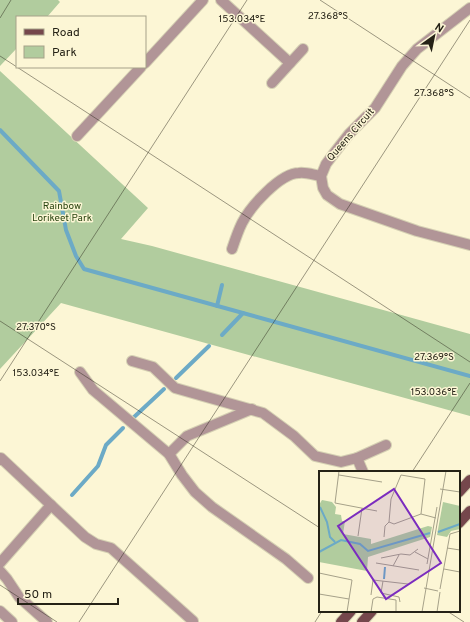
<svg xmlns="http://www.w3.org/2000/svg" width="470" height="622" viewBox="0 0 470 622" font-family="Overpass,sans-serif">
<rect width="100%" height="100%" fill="#fcf6d5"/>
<g fill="#b1cc9e">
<polygon points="0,0 58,0 60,2 47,17 17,17 17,48 0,66"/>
<polygon points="0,71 148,208 121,239 152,246 470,334 470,416 61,303 0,369"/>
</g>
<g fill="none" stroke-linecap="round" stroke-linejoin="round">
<g stroke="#6caac6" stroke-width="4">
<polyline points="0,130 59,191 66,230 76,256 84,269 470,376"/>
<polyline points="217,306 222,285"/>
<polyline points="222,335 243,313"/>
<polyline points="176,378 209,346"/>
<polyline points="133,418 164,389"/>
<polyline points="72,495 98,466 106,445 123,428"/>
</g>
<g stroke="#d5d0b3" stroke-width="12">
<g id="minor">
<polyline points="221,0 290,63"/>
<polyline points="470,8 417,49 402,66 375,108 349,134 335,152 326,164 321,176 323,188 327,195 340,204 417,231 470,245"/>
<polyline points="145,63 203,0"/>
<polyline points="272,83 303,49"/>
<polyline points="77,136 141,67"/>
<path d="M232,249c3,-9 6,-18 10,-26 8,-16 38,-50 57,-50 7,-1 15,2 22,3"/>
<polyline points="132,361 153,367 175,388 263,413 294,436 315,456 341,462 357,458 386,445"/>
<polyline points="80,372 93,390 169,454 182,475 195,492 212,507 286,559 308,578"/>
<polyline points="169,454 187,436 252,409"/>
<polyline points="357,458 363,472"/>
<polyline points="0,460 1,458 85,537 96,544 111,548 193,621"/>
<polyline points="0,563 51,505"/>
<polyline points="0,571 7,579 19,597 47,622"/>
<polyline points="0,611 12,622"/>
</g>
</g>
<g stroke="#d5d0b3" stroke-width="12">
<g id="major">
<polyline points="459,492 470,480"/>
<polyline points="459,523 470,511"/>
<polyline points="341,622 351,611"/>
<polyline points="362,622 372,611"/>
</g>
</g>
<use href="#minor" stroke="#b19597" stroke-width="10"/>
<use href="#major" stroke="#75474c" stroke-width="10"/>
</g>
<path fill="none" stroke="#252216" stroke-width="1" stroke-opacity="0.45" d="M320,0l150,98M0,18l11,-18M0,56l470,306M0,321l320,207M0,381l247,-381M412,472l58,-89M0,585l57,37M447,611l17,11M79,622l391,-602M315,622l7,-11"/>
<g text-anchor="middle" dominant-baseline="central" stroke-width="3" stroke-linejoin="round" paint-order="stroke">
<g font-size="10" fill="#252216" stroke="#fcf6d5">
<text transform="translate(351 135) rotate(-49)">Queens Circuit</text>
</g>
<g font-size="10" fill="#28430f" stroke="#fcf6d5">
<text x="62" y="206">Rainbow<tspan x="62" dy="12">Lorikeet Park</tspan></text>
</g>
</g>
<g transform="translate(319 471)">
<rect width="141" height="141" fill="#fcf6d5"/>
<path d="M3,29l10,2 4,5 -1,7 6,1 1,6h3l-2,13 28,5v5l57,-18 4,1 -2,10 -62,20 -1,14 -48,-9v-57zM124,31l17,4v23l-9,2 -4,6 -10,-2z" fill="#b1cc9e"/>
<path fill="none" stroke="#6caac6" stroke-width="2" d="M1,36l7,15 3,15 5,5M119,61l22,-8M0,81l22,-12 19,4 8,7 62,-18M65,108l1,-12"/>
<path fill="none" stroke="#a6a189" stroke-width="1" d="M20,0l-4,32 42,8M20,4l43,7M121,18l20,3M102,43l-27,10 -5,-2 2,-23 10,-24 24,4 -4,35 15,4M39,65l4,-28M65,66l1,-11 4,-4M128,77l13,2M96,81l13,7M62,87l20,-4 9,1 8,-6M57,92l43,7M108,93l10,-57M74,95l6,-11M125,98l16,3M0,102l33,7 -5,32M105,117l14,3M121,118l10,-55 10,-3M62,122l18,4 1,5M62,122l2,-12M0,123l30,5M52,124l2,-15 35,4M52,141l2,-13 4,-2 19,3v12M103,141l24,-141M118,141l3,-20"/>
<path fill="#7b2cbf" fill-opacity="0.15" stroke="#7b2cbf" stroke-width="2" d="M75,18l47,74 -55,36 -48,-73z"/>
<rect width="141" height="141" fill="none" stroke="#252216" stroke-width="2"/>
</g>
<g font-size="10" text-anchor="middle" fill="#252216" stroke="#fcf6d5" stroke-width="3" stroke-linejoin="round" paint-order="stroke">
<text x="328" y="19">27.368°S</text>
<text x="242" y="22">153.034°E</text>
<text x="434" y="96">27.368°S</text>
<text x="36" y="330">27.370°S</text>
<text x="434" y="360">27.369°S</text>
<text x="36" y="376">153.034°E</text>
<text x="434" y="395">153.036°E</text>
</g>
<rect x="16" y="16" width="130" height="52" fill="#fcf6d5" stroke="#a6a189"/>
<rect x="24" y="29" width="20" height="6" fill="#75474c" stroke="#a6a189"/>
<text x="52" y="36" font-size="12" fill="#252216">Road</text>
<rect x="24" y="46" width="20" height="12" fill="#b1cc9e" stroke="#a6a189"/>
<text x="52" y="56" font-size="12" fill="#252216">Park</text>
<g transform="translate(434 36) rotate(33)" stroke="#fcf6d5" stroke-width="3" paint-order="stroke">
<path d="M0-3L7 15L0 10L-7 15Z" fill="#252216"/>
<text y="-6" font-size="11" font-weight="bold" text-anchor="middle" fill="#252216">N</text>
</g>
<path d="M18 598v6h100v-6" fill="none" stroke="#252216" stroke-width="2"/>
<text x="24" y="598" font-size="12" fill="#252216" stroke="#fcf6d5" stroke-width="3" paint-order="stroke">50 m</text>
</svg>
